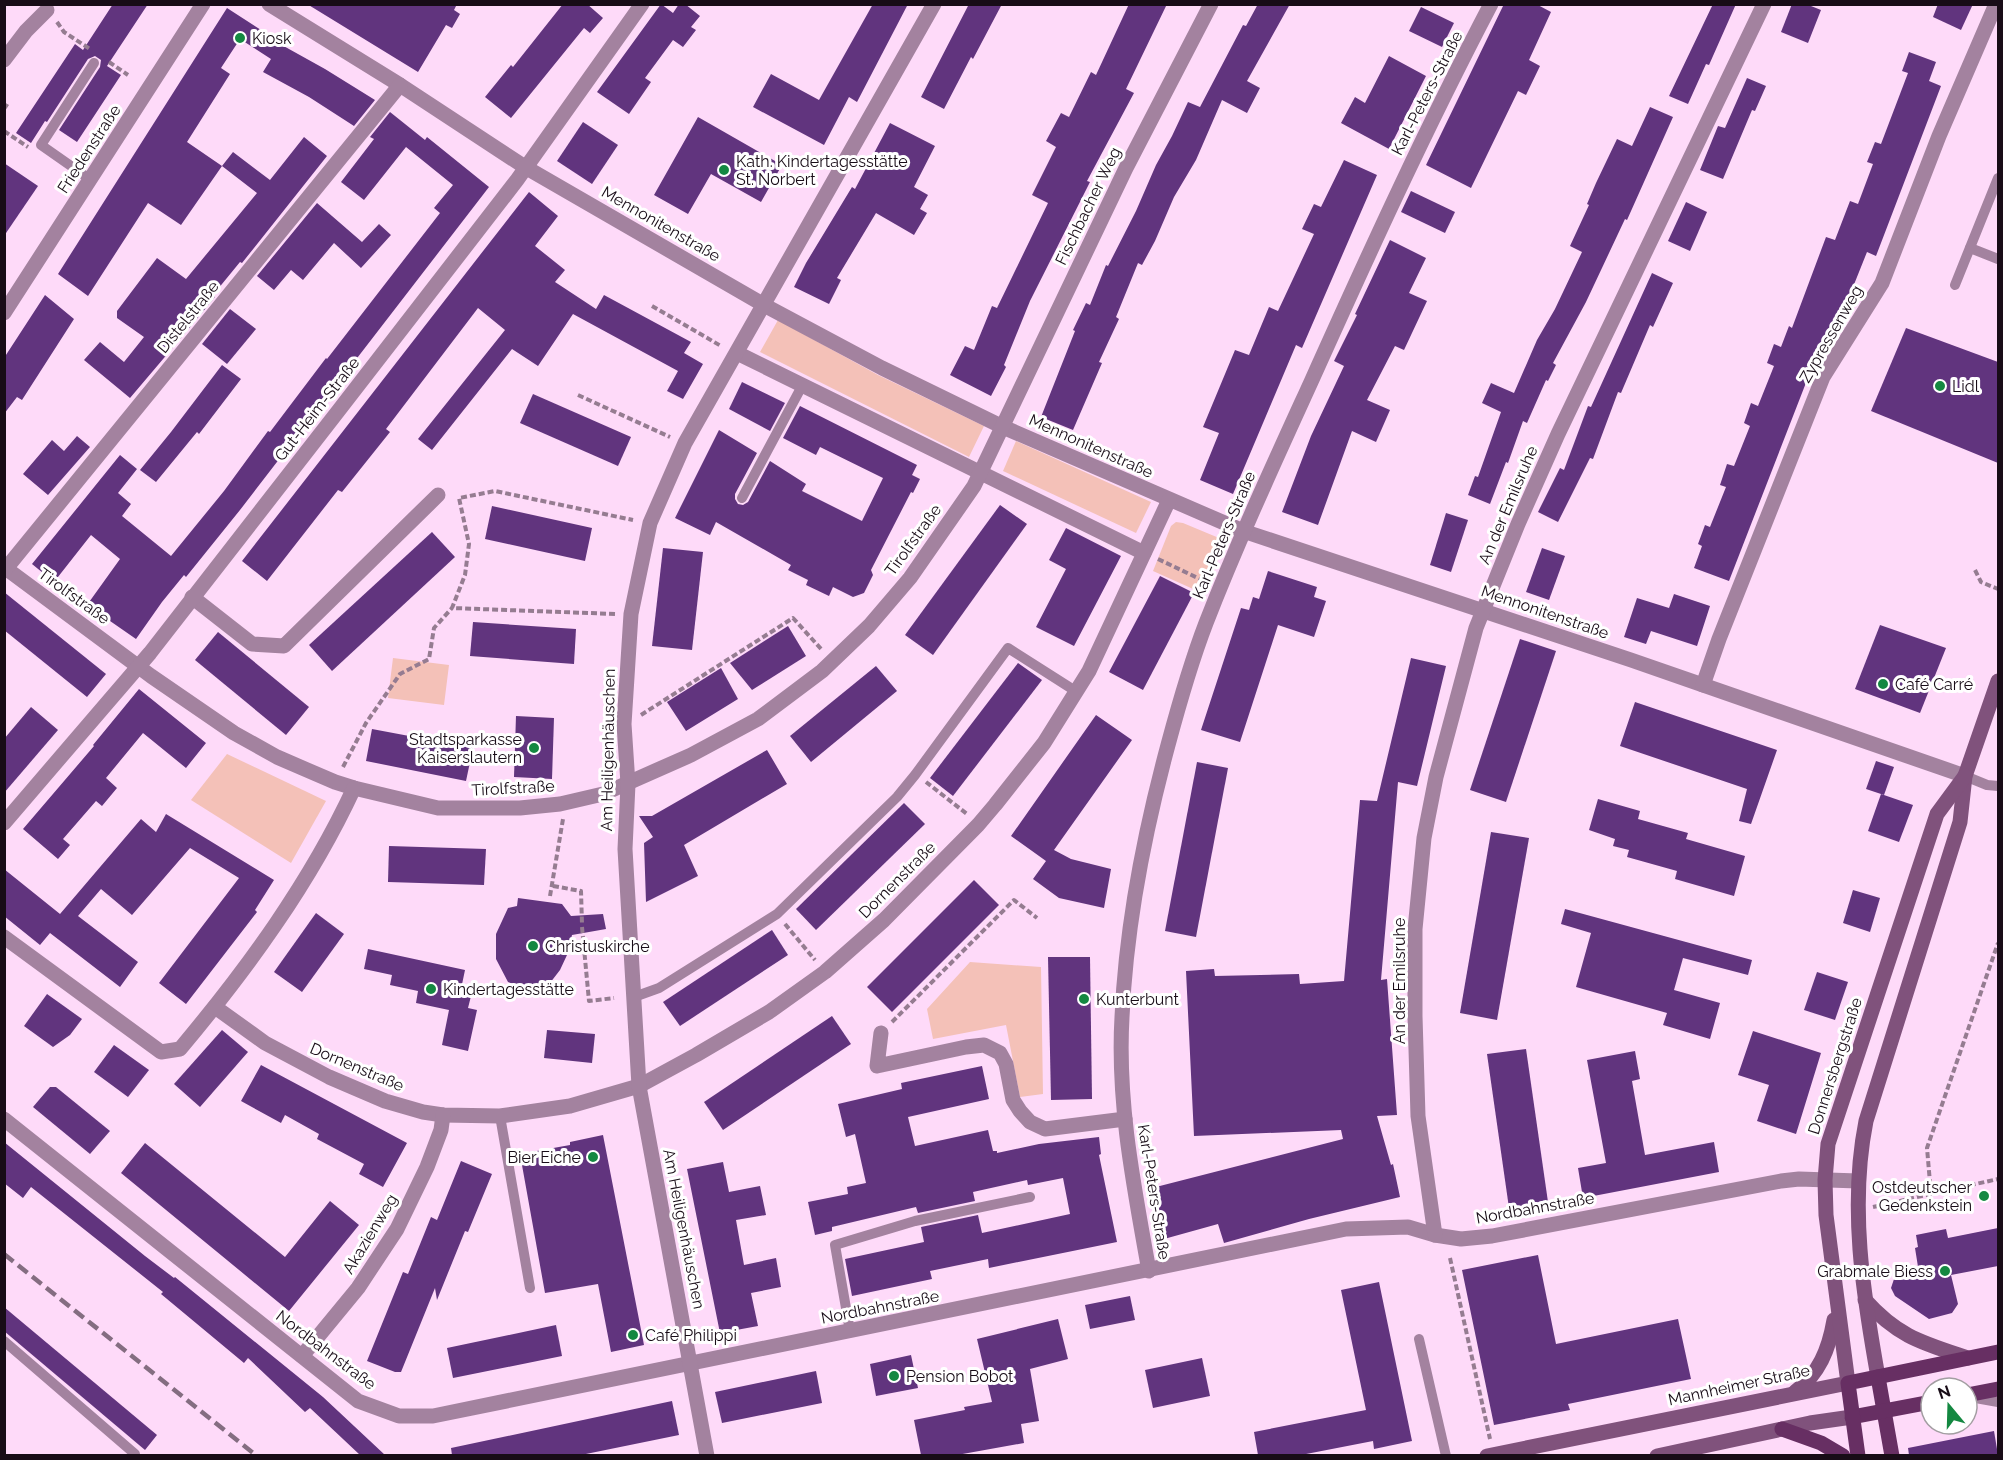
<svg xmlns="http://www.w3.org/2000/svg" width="2003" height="1460" viewBox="0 0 2003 1460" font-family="Raleway,sans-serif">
<rect width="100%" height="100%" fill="#fedaf9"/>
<g fill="#f4c1b8">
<polygon points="778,320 878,375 984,426 969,457 760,352"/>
<polygon points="1016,441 1151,502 1136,533 1003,471"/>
<path d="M1176,522l7,1 36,15c7,16 -10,40 -17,55l-49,-22 18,-45z"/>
<polygon points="393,658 449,665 444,705 388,698"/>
<polygon points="227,754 326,801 291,863 191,800"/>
<polygon points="970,962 1041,967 1043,1094 1020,1097 1006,1025 933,1039 927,1009"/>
</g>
<g fill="#61347e">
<polygon points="113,4 148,4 107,66 121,75 77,142 59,130 100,67 101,60 95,56 88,59 47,122 45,121 31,143 16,133 75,44 83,50"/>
<polygon points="307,4 457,4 454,10 460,14 452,28 446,25 418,72"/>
<polygon points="563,4 587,4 603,18 590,33 584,28 511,118 485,97 511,65 513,67"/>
<polygon points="661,4 673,13 679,4 685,4 700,16 691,27 696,30 683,47 673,40 645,78 651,82 629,114 597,92"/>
<polygon points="873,4 908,4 857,102 849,97 824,145 753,107 771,74 819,100"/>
<polygon points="969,4 1002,4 973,59 971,57 944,109 921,97"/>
<polygon points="1129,4 1167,4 1126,89 1134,93 1087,181 1090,182 1030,301 1004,365 1006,367 991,396 950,375 965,346 974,350 992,306 997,308 1048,203 1032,195 1056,147 1046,141 1061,113 1069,117 1091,72 1096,75"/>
<polygon points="1258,4 1290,4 1247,81 1260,88 1247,113 1222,100 1196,160 1174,197 1155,241 1142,265 1138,263 1116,317 1119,319 1099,362 1102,363 1073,430 1041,417 1075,331 1073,330 1086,303 1090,305 1106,265 1108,266 1136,211 1156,165 1172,136 1188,102 1200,107 1243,25 1246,26"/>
<polygon points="1504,4 1536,4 1551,12 1529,60 1540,66 1526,95 1518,91 1471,188 1426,165"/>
<polygon points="1713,4 1736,4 1709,65 1706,64 1688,104 1669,96"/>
<polygon points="1792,4 1806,4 1821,10 1808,43 1781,32"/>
<polygon points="1938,4 1973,4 1961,30 1933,17"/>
<polygon points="1421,7 1454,23 1442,47 1409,31"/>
<polygon points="227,8 272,37 271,39 325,69 375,100 354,126 309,97 263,72 271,59 240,39 221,68 230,74 187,142 222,166 233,152 270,180 304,137 327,156 242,263 240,262 213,295 215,297 186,332 130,398 84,360 100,342 124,362 144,337 117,318 117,311 157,258 186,279 257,193 222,166 181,225 148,203 88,296 58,274"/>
<polygon points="1909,52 1936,62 1929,81 1941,86 1876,256 1867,252 1831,342 1823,339 1729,581 1694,568 1702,546 1698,544 1705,525 1710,527 1726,487 1720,485 1727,464 1734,466 1750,426 1744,423 1751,403 1758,406 1774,366 1767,363 1774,344 1781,347 1789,326 1792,328 1826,237 1835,240 1850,201 1858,204 1873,164 1867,162 1875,142 1881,144 1908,73 1902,71"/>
<polygon points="1389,56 1426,76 1389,149 1341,123 1355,97 1365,103"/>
<polygon points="1747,78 1766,86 1755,111 1752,110 1723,179 1700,170 1718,126 1725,128"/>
<polygon points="1650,107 1673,117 1627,220 1625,219 1586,302 1553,363 1556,365 1548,381 1546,380 1527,423 1523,421 1508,463 1506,462 1490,504 1468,495 1475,476 1478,477 1501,412 1482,403 1491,383 1514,393 1537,340 1555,309 1582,252 1570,246 1589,205 1587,204 1596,183 1617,139 1632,146"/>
<polygon points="390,112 425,140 427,137 489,187 240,510 186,577 184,575 162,602 136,639 87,605 120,559 91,535 54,582 32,564 120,455 137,469 118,493 131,504 122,516 171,556 224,491 268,431 270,432 326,358 327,359 440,213 434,208 453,185 406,147 364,200 341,182 374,139 370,137"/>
<polygon points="698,117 782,165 761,202 711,174 688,214 654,195"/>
<polygon points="583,122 618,145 592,184 557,161"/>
<polygon points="890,123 935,146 914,187 928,195 920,209 927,213 914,235 876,213 837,278 841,280 829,304 794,287 806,263 852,187 855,189"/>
<polygon points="1344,160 1377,175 1302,348 1296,345 1233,494 1200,480 1219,433 1203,427 1235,350 1249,355 1269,307 1278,311 1314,234 1302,229 1314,204 1321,207"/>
<polygon points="4,163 38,186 4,236"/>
<polygon points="1411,191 1455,212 1445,233 1401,212"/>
<polygon points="529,192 558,216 535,246 565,270 555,282 596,309 604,295 691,342 684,353 703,364 683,399 667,391 678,371 573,314 538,366 512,349 432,450 418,439 505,330 478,308 386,429 390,432 342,492 338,490 267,581 242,561"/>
<polygon points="1686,202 1707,212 1690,251 1668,241"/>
<polygon points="317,203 362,242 379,224 391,235 361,268 334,243 303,280 291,270 274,290 257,276"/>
<polygon points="1390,240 1426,258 1409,293 1427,301 1404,350 1395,346 1367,400 1390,410 1376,442 1352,431 1318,525 1282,512 1311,436 1344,366 1334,361 1357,315 1355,314"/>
<polygon points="1652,273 1673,283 1653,327 1650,325 1621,393 1618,392 1593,459 1590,458 1558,522 1538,512 1560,468 1564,470 1588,406 1591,407"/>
<polygon points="45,295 74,319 22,400 17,397 4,414 4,358"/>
<polygon points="230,309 256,329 227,364 202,344"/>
<polygon points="1906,328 1998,362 1998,463 1871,411"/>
<polygon points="222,365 241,379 199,434 197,432 156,482 140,470 171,432"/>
<polygon points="742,382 785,403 770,431 729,409"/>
<polygon points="533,394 631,437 618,466 520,423"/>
<polygon points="800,406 917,465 912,475 920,479 913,493 911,492 871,570 873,575 864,593 853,597 833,587 829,596 806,585 808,580 788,570 791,565 716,522 710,535 675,518 719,430 757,453 735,494 735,499 738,504 743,505 748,502 770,461 806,484 802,491 862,521 883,478 820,447 816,455 783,438"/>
<polygon points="77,436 90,447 48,495 23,474 52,440 64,451"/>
<polygon points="1000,505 1027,524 933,655 905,635"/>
<polygon points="492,506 592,528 585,561 485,539"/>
<polygon points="1446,513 1468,520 1451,572 1430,565"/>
<polygon points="1066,528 1121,556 1074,646 1036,627 1066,569 1049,560"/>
<polygon points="432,532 455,557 332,671 309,645"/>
<polygon points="663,548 703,552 692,650 652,646"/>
<polygon points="1542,548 1565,556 1549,600 1526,592"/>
<polygon points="1268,571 1317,587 1314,597 1326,601 1314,637 1278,625 1240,742 1201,730 1241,608 1249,610 1253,597 1259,599"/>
<polygon points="1160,576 1194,593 1143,690 1109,672"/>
<polygon points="4,592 106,674 87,697 4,630"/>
<polygon points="1674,594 1710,606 1697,646 1651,631 1646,644 1624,637 1637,598 1669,608"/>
<polygon points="473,622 576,629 574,664 470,656"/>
<polygon points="1880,625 1946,648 1920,713 1855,689"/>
<polygon points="788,626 806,656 752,690 730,663"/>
<polygon points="218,632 309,707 286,735 195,660"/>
<polygon points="1520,639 1556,651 1506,802 1470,790"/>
<polygon points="1411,658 1446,666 1417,786 1398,782 1387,910 1381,980 1387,979 1397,1115 1377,1116 1391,1165 1393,1164 1400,1197 1309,1219 1224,1243 1218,1224 1164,1239 1152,1188 1343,1139 1341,1130 1194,1136 1186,971 1214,969 1215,976 1299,974 1300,984 1344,981 1360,800 1377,801"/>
<polygon points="1018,663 1042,680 953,796 930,778"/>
<polygon points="876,666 897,691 811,762 790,736"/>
<polygon points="721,668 738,699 686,731 667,702"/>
<polygon points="139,689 206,743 186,768 143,733 106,778 117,788 102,806 96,801 63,839 70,845 58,859 23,829 94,746 93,745"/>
<polygon points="1635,702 1777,750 1751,824 1739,821 1747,789 1620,746"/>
<polygon points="31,707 58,730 4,793 4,739"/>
<polygon points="1096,715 1132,740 1054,850 1071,859 1111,869 1104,908 1059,898 1033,879 1046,861 1011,836"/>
<polygon points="516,716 554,718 552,779 514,777"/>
<polygon points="372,729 473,748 466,781 366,761"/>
<polygon points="767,750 787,784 684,845 698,876 646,902 644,843 653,837 639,816 652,816"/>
<polygon points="1876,761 1894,767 1884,795 1866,789"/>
<polygon points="1197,762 1228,768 1196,937 1165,931"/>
<polygon points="1881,794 1913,805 1899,842 1868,831"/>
<polygon points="1598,799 1640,811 1638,819 1688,833 1686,839 1745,856 1734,896 1675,879 1677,871 1627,857 1629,850 1613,846 1615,839 1589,830"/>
<polygon points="904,803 925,824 816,930 796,909"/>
<polygon points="166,814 274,880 255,910 257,912 186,1004 159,983 239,878 190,848 132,915 101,889 78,916 138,962 120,987 50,933 40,945 4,916 4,869 60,914 141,819 156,832"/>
<polygon points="1491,832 1529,838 1497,1020 1460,1013"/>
<polygon points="389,846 486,849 484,885 388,882"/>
<polygon points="974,880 999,905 892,1012 867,987"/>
<polygon points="1853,890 1880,898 1870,932 1843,923"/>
<polygon points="518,898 562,904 571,916 603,914 606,929 572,935 567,955 560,970 550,983 528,990 508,982 496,959 496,934 508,908 517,906"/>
<polygon points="1565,909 1752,960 1748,975 1683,958 1674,990 1720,1003 1710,1039 1663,1025 1667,1013 1576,987 1591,933 1561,924"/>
<polygon points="316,913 344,934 302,992 274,972"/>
<polygon points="772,930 788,955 680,1026 663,1002"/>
<polygon points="368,949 465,970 460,994 471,996 468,1008 477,1010 468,1051 442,1045 449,1010 416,1003 418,991 390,985 392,975 364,969"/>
<polygon points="1048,957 1090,957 1092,1099 1051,1100"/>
<polygon points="1817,972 1848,982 1835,1020 1804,1010"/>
<polygon points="47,994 82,1019 70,1035 53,1047 24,1026"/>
<polygon points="832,1016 851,1044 723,1130 704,1102"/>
<polygon points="222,1030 248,1052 200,1107 174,1084"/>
<polygon points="547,1030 595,1034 592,1063 544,1058"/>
<polygon points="1753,1031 1821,1053 1796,1134 1757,1121 1769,1085 1738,1075"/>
<polygon points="114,1045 149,1070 128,1097 94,1072"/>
<polygon points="1526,1049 1548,1202 1509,1208 1487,1054"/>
<polygon points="1635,1051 1640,1079 1632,1081 1645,1155 1714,1142 1719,1172 1583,1198 1578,1168 1606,1163 1587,1060"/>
<polygon points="261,1065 407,1143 383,1187 359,1174 364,1164 317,1139 319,1134 285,1115 281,1123 241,1101"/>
<polygon points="982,1066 989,1099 908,1117 915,1146 988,1130 993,1151 997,1151 997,1153 1039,1144 1099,1137 1101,1154 1099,1155 1117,1242 989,1268 988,1259 930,1271 932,1279 852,1296 845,1259 924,1242 921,1227 978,1215 982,1233 1070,1214 1063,1178 1028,1185 1027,1180 973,1192 975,1201 918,1213 916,1207 832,1227 832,1231 815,1235 808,1202 848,1194 847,1187 866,1183 855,1134 846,1137 838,1104 902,1089 901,1083"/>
<polygon points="50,1087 56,1087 110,1131 90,1154 33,1107"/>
<polygon points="603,1135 644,1345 611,1352 598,1284 545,1293 520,1154 570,1145 570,1142"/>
<polygon points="4,1142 145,1256 174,1278 175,1277 323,1397 385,1455 360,1455 310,1408 305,1412 248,1358 244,1363 161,1294 163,1292 31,1187 23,1198 4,1183"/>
<polygon points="145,1143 285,1257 330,1201 359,1225 289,1311 121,1173"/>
<polygon points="461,1161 492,1174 468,1232 465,1231 437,1300 435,1288 401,1372 395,1372 367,1361 403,1272 408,1274 431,1217 437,1220"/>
<polygon points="723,1162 729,1192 760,1186 766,1215 736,1220 744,1265 776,1258 781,1287 751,1293 758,1326 720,1333 687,1169"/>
<polygon points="1998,1228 1998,1266 1951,1275 1958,1304 1952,1313 1929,1319 1895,1296 1891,1288 1894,1279 1919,1273 1915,1248 1918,1247 1916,1235 1946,1229 1948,1238"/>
<polygon points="1538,1255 1556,1344 1678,1319 1691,1379 1568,1404 1570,1410 1494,1425 1462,1270"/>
<polygon points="1379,1282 1412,1441 1374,1449 1373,1441 1301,1455 1258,1455 1254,1432 1366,1410 1341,1290"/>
<polygon points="1130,1296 1135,1320 1090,1329 1085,1305"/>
<polygon points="4,1307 157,1435 145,1450 4,1331"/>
<polygon points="1058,1319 1068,1359 1030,1369 1039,1421 1021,1424 1024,1443 957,1455 921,1455 914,1420 965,1410 964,1407 992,1402 977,1339"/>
<polygon points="556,1325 562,1356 453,1378 447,1348"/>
<polygon points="911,1355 918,1388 876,1396 870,1364"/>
<polygon points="1202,1358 1210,1396 1153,1408 1145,1370"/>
<polygon points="816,1371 822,1403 722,1423 715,1392"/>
<polygon points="672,1401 679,1435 581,1455 452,1455 451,1448"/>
<polygon points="1994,1431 1998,1455 1909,1455 1908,1448"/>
</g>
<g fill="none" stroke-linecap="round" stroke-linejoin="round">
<g stroke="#957c91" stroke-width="4" stroke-dasharray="6 3" stroke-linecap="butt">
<polyline points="57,22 64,32 90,49"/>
<polyline points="109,62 128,75"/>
<polyline points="4,109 8,103"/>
<polyline points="4,131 28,147"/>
<polyline points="652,306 721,346"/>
<polyline points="578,395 670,437"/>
<polyline points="1158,559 1206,582"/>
<polyline points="1975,570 1981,582 1998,589"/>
<polyline points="615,614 452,608 465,575 469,544 459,498 495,491 633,520"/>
<polyline points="641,715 793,618 822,650"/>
<polyline points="343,767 366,723 400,674 429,659 434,628 452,608"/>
<polyline points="926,782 967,814"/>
<polyline points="553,886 581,891 582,924"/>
<polyline points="550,896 563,819"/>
<polyline points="785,924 815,960"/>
<polyline points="582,927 589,1001 614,998"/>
<polyline points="892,1022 1014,900 1037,918"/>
<polyline points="1931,1194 1927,1148 1998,943"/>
<polyline points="1873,1207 1998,1179"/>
<polyline points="1450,1258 1490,1439"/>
<polyline points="1945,1424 1956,1429"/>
</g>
<g stroke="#a3829f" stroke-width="10">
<polyline points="91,180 41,145 94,63"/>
<polyline points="1970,248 1998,259"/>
<polyline points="1955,285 1998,178"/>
<polyline points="742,498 802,386"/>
<polyline points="1965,776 1987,785 1998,786"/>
<polyline points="634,997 659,988 777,914 897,797 915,775 1008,648 1077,692"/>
<polyline points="500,1116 530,1288"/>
<polyline points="850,1331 835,1245 915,1221 1030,1197"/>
<polyline points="1419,1339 1446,1456"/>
<polyline points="4,1341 135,1454"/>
<polyline points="1970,1397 1998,1402"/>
</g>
<g stroke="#a3829f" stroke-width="15">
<polyline points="269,4 400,85 525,167 764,305 882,368 1003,427 1243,531 1631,660 1965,776"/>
<polyline points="4,60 26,31 47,10"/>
<polyline points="4,313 203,4"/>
<polyline points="737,353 1144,553"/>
<polyline points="4,567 151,676 234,733 277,757 335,782 354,788 438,808 520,808 560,804 603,794 691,755 758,719 822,671 869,626 910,578 974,486 1126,168 1211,4"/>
<polyline points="4,571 400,85"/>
<polyline points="192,597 252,644 284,646 438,495"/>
<polyline points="1703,685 1719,639 1823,377 1882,283 1939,136 1996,4"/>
<polyline points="4,823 150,653 339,410 517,180 642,4"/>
<path d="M4,937l157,115 19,-3c67,-80 130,-166 174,-261"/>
<polyline points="215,1007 265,1043 329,1077 385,1101 423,1112 443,1115 500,1116 570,1106 639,1086 696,1055 769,1012 825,972 884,920 978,825 995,805 1044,743 1089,671 1169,500"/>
<polyline points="881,1033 877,1066 966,1047 984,1045 1000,1053 1006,1064 1013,1100 1020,1111 1030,1122 1045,1129 1125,1119"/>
<polyline points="4,1119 358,1401 399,1416 433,1416 1346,1229 1408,1227 1435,1235 1461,1239 1492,1236 1781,1181 1799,1179 1858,1181"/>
<polyline points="1435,1235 1418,1116 1415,1016 1415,929 1424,838 1436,777 1476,628 1518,524 1558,434 1764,4"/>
<path d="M1149,1271c-15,-84 -32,-168 -27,-254 4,-92 22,-183 46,-272 11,-41 23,-83 38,-122 32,-82 69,-162 105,-241 57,-127 115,-254 180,-378"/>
<polyline points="302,1356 358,1288 397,1229 427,1167 441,1130 443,1115"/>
<polyline points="707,1456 639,1086 625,849 628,784 624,724 631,614 650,523 685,443 934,4"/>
</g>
<g stroke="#80527c" stroke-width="15">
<path d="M1865,1300c33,37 58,43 103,58"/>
<path d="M1878,1377c-15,-84 -29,-171 -12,-256l94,-299 5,-46 33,-95"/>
<path d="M1795,1392c24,-18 34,-43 39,-72"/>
<polyline points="1487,1456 1848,1383 1826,1215 1825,1180 1828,1144 1937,814 1965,776"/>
<polyline points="1657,1456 1810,1423 1852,1417"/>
</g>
<g stroke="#672f63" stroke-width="15">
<polyline points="1878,1377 1892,1456"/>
<polyline points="1967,1395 1998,1389"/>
<polyline points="1852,1417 1931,1402"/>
<polyline points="1782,1429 1821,1443 1843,1456"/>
<polyline points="1858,1456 1848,1383 1998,1352"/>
</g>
<polyline stroke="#846d81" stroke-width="4.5" stroke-dasharray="12 6" stroke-linecap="butt" points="4,1254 257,1456"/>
</g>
<g fill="#148841" stroke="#fff" stroke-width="2">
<circle cx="240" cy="38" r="6"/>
<circle cx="724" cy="170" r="6"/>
<circle cx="1940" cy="386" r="6"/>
<circle cx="1883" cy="684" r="6"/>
<circle cx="534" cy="748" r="6"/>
<circle cx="533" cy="946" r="6"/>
<circle cx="431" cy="989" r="6"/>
<circle cx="1084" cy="999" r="6"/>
<circle cx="593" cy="1157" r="6"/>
<circle cx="1984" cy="1196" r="6"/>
<circle cx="1945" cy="1271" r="6"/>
<circle cx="633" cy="1335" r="6"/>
<circle cx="894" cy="1376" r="6"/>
</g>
<g text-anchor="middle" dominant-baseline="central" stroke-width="6" stroke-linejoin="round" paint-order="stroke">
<g font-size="16" fill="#180c17" stroke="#fff" text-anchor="start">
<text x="252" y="38">Kiosk</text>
<text x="736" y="161">Kath. Kindertagesstätte<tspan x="736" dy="18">St. Norbert</tspan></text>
<text x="1952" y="386">Lidl</text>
<text x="1895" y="684">Café Carré</text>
<text x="522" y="739" text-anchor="end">Stadtsparkasse<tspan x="522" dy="18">Kaiserslautern</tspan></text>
<text x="545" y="946">Christuskirche</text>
<text x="443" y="989">Kindertagesstätte</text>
<text x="1096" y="999">Kunterbunt</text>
<text x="581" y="1157" text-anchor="end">Bier Eiche</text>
<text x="1972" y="1187" text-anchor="end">Ostdeutscher<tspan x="1972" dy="18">Gedenkstein</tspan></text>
<text x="1933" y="1271" text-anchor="end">Grabmale Biess</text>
<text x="645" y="1335">Café Philippi</text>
<text x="906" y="1376">Pension Bobot</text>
</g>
<g font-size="16" fill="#180c17" stroke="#fff">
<text transform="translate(1427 93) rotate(-63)">Karl-Peters-Straße</text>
<text transform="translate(89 149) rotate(-57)">Friedenstraße</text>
<text transform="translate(1088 206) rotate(-64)">Fischbacher Weg</text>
<text transform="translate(661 224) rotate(30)">Mennonitenstraße</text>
<text transform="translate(188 317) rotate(-51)">Distelstraße</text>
<text transform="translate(1831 334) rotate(-60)">Zypressenweg</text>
<text transform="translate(317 409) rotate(-52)">Gut-Heim-Straße</text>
<text transform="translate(1091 446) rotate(24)">Mennonitenstraße</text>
<text transform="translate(1508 505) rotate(-67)">An der Emilsruhe</text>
<text transform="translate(1224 535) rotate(-67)">Karl-Peters-Straße</text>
<text transform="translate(913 540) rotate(-54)">Tirolfstraße</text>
<text transform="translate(74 596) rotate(36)">Tirolfstraße</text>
<text transform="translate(1545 612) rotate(19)">Mennonitenstraße</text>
<text transform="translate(608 750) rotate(-89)">Am Heiligenhäuschen</text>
<text transform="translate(513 788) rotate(-3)">Tirolfstraße</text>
<text transform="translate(897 880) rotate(-45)">Dornenstraße</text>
<text transform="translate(1399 981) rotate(-90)">An der Emilsruhe</text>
<text transform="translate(1835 1066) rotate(-72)">Donnersbergstraße</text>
<text transform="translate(357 1067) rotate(23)">Dornenstraße</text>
<text transform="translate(1154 1192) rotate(81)">Karl-Peters-Straße</text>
<text transform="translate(1535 1208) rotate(-10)">Nordbahnstraße</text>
<text transform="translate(684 1229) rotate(79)">Am Heiligenhäuschen</text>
<text transform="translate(370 1234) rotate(-59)">Akazienweg</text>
<text transform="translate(880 1307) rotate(-11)">Nordbahnstraße</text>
<text transform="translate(326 1350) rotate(37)">Nordbahnstraße</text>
<text transform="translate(1739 1385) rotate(-12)">Mannheimer Straße</text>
</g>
</g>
<rect width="2003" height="1460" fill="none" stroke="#180c17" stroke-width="12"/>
<g transform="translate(1949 1406) rotate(341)"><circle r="28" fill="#ffffff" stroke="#a39ea2" stroke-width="1.5"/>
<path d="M0-4.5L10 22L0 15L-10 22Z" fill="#148841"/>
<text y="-9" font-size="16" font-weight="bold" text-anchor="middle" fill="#180c17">N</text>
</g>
</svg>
